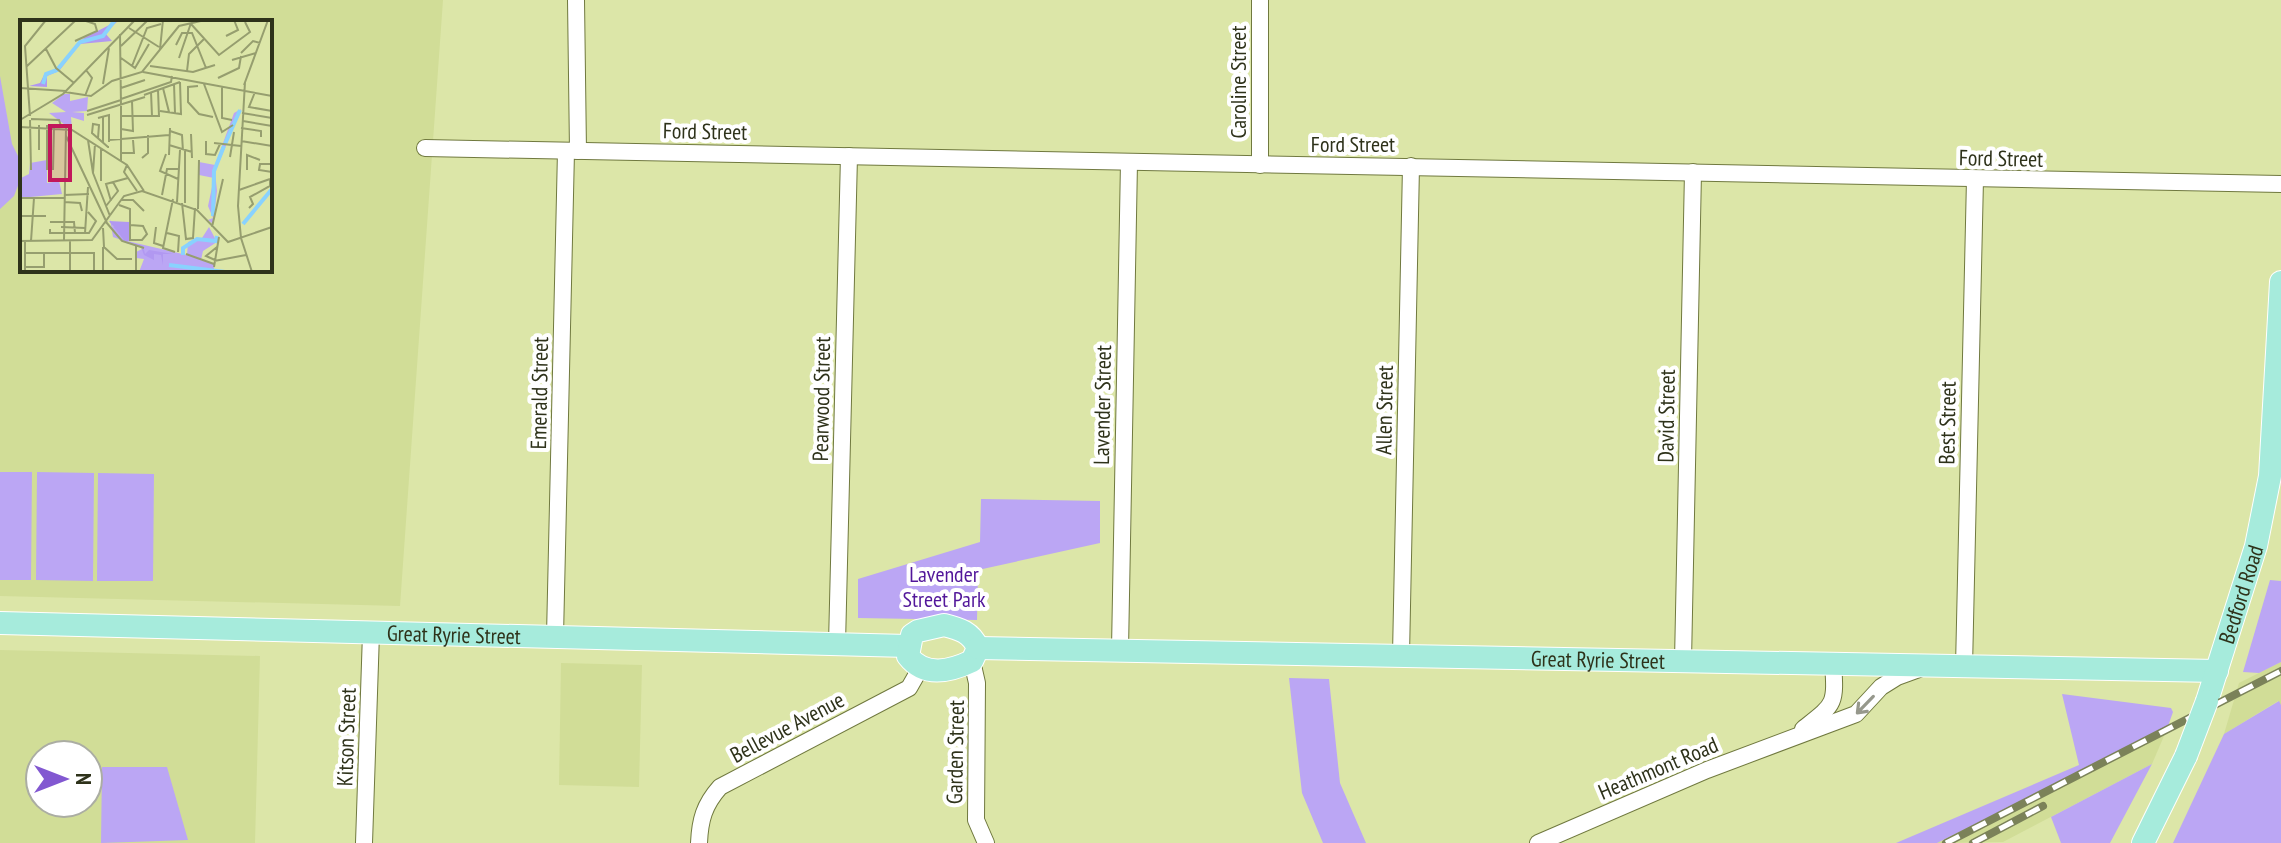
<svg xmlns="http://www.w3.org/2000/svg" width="2281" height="843" viewBox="0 0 2281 843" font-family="'PT Sans Narrow',sans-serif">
<rect width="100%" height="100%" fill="#dce6a8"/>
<g fill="#d1dd97" fill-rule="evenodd">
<path d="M0,0h443l-43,606 -400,-10zM22,22h248v248h-248z"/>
<path d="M0,650l260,6 -5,187h-255zM40,755h48v48h-48z"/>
<polygon points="2281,662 2281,705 2278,701 2224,734 2239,683"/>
<polygon points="561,663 642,665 639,787 559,785"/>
<polygon points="2167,729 2152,764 2003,842 1937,843"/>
</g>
<g fill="#bba6f4">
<polygon points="0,76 12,144 22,164 21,178 14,196 0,209"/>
<polygon points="0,472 32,472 31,580 0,580"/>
<polygon points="37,472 94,473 93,581 36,580"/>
<polygon points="98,473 154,474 153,581 97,581"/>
<polygon points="981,499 1100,501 1100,543 978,570 977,620 858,618 858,579 980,542"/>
<polygon points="2270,580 2281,581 2281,662 2259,673 2243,672"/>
<polygon points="1289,678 1329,679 1340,783 1366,843 1323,843 1302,793"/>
<polygon points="2062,694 2171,708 2173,712 2167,729 1937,843 1896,843 2079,765"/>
<polygon points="2279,701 2281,705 2281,843 2173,843 2224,734"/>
<polygon points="2152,764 2110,843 2061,843 2051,817"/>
<polygon points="102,767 167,767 188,840 101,843"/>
</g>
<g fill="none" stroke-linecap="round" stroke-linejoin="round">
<g stroke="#70793f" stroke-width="18">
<g id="minor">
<polyline points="576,0 578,151"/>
<polyline points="1260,0 1260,165"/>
<polyline points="425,148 2281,184"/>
<polyline points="555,636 566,151"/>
<polyline points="837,644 849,156"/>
<polyline points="1120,649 1129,162"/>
<polyline points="1401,655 1411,166"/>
<polyline points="972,661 977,683 976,820 986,843"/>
<polyline points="1683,661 1693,172"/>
<polyline points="1964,667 1975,179"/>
<path d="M1803,729c32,-25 33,-24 30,-66"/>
<polyline points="364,843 371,633"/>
<path d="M699,843c1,-23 5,-38 21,-56l189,-99 12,-21"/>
<polyline points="1538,843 1707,770 1856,714 1881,687 1897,677 1919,669"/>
</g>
</g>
<g stroke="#fff" stroke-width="24">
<g id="major">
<path id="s1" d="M0,623l908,23"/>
<path d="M944,625c16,4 27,7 34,23l-6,13c-21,10 -47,17 -64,-5l4,-21 6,-4z"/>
<path id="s2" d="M978,648l1239,23"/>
<path id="s3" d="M2207,701l49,-155 14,-70 11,-194"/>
<polyline points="2143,843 2186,756"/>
</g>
</g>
<use href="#minor" stroke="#fff" stroke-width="16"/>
<use href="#major" stroke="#a6ebdc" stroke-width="22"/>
<g stroke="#7b8259" stroke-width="8">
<g id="rail">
<polyline points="1946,843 2281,671"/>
<polyline points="1973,843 2043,806"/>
</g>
</g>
<use href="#rail" stroke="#fff" stroke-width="5" stroke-dasharray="15" stroke-linecap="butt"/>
<g stroke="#fff" stroke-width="24" stroke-linecap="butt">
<polyline id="major-bridge" points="2186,756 2207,701"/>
</g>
<use href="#major-bridge" stroke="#a6ebdc" stroke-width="22"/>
</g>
<defs><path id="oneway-shaft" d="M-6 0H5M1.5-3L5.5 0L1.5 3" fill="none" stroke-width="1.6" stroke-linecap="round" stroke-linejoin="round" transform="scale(2)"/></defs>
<use stroke="#96988c" href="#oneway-shaft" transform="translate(1865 705) rotate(134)"/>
<g text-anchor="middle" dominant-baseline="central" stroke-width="8" stroke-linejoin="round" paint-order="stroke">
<g font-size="22" fill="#2e321a" stroke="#fff">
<text transform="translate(1238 82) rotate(-90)">Caroline Street</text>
<text transform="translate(705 131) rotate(1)">Ford Street</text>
<text x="1353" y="144">Ford Street</text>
<text transform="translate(2001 158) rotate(1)">Ford Street</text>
<text transform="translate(539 393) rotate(-89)">Emerald Street</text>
<text transform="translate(821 399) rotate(-89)">Pearwood Street</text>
<text transform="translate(1102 405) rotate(-89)">Lavender Street</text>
<text transform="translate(1384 410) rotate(-89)">Allen Street</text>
<text transform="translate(1666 416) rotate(-89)">David Street</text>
<text transform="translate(1947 423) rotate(-89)">Best Street</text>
<text stroke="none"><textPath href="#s3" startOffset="112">Bedford Road</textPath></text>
<text stroke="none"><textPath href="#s1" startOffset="454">Great Ryrie Street</textPath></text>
<text stroke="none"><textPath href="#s2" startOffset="620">Great Ryrie Street</textPath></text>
<text transform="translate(787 727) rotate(-28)">Bellevue Avenue</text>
<text transform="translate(346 737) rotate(-88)">Kitson Street</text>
<text transform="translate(955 752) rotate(-89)">Garden Street</text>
<text transform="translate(1658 768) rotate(-23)">Heathmont Road</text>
</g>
<g font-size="22" fill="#52179a" stroke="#fff">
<text x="944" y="574">Lavender<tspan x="944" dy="25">Street Park</tspan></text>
</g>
</g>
<g transform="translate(20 20)">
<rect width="252" height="252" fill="#dce6a8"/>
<path d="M44,74h6v7l18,-4 -1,14 -15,1 12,1v8l-13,-4 1,13 -23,-17 17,-1 -14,-9zM221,89l-26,63 2,19 -4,33 -5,-4 5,-2 -5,-12 6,-28 -15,-3v-13l16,3 19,-52zM27,140v23l12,-2 3,13 -42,4 1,-20 8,-4 1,-11zM90,199l3,8 16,-4 -2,18 60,14 1,-13 14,-4 7,-11 8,15 -14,9 -2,9 13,4v6l14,2h-29l4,-3 -6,-2 -8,5h-50l5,-13 -8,-1v-6l8,-4 -31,-11z" fill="#bba6f4"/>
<path d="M99,0l-14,13 7,8 -32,3 -21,27 -12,5v11l-18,-1 11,-3 5,-10 10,-3 29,-32zM89,201l20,1v19h-4l18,5 2,8 4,-4 24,4h-10v11l-2,-10 -7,-1v6l-10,-5 -3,-8 -15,-4 -11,-8 9,5z" fill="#b198f1"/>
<path fill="none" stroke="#89d2fe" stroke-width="4" d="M23,64l3,-10 11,-4 23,-28 23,-6 12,-16M205,124l15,-34M193,196l1,-45 10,-25M223,204l29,-35M163,235v-7l14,-9 19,2 1,-5M149,245l56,7"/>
<path fill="none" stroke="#969e6f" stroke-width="2" d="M171,4l28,31 31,-23 -5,-10M109,8l30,19M100,14l1,72M206,16l12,-6 -4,-10M55,21l22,-10 -2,-7 -12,-4M156,25l6,-12h10l14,35M101,26l27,-26M26,29l10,19 18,15M140,29l3,-29M221,33l12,-12 7,2M101,38l14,10 14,-24M159,38l12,-35M212,40l24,-7M112,46l15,-38 14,-4M130,46l43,6 22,-7M6,47l50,-47M167,51l2,-17 15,-15M123,52l129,24M198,58l21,-10 2,-12M225,62l-7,124 3,32 11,34M83,64l6,-36M154,64l1,29M184,64l18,48 11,-7M224,65l24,-65M178,66l-10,1v15l11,12 14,3M202,67v31l10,2M0,68l46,3M101,68l24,-8M143,68l6,24M45,72l26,4 21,-15 30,-9 37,-46 26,-6M131,72l1,24M235,72l-6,15 23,4M124,75l36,-13M65,76l7,-18 -6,-8M101,79l50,-17 1,-6M67,91l34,-11M140,91l21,3 -1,-32M222,93l30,5M67,95l58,-18M10,96l-5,-70 21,-26M101,96h38l-1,-26M83,97v25M78,98l11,-3v27M11,99l28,1 2,6M0,100l43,-26 72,-74M10,100l1,50M223,101l29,5M19,105v25M27,105v45M0,107l52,3 55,35 17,26M221,108l20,3v6M101,109l12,2 -1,-30M150,111l12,4 1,16M171,114l1,24M46,116l41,87M78,118l1,-13 -6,-1 -1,9 16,14h1M68,120l5,33M89,120l60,-5M186,121v13l9,1 5,-11M221,121l31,5M194,123l27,3M149,125l23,7M165,131v52M101,133h13l-1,-13M146,134l-6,17 18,8M149,135l1,-27M210,137l4,-25M122,138l6,-5v-18M101,142v-58M252,144h-12l-1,6 13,2M107,145l-3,7 13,19M33,150l1,-44M227,150v-15l13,5M73,153l17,43M73,153l2,-29M81,161v-32M219,170l31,-11M44,175l25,-1M142,175l5,-26h11M0,178h44M153,179l-10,49 12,4M101,180h12l11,11M91,181l-5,-17 22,-6M44,182l16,1 2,8M157,182l3,-52M162,183l4,36 7,-1 2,-30M99,185l11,4v32M86,186l12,-15 -5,-9M229,188l4,-4 -3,-7 20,-11v-7M178,189l1,-49M0,196h26M30,202h24l1,11M86,202l16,19 22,7M110,205l13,1 4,8 -5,6h-12M41,207l24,1M136,207l-2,16 9,3M192,207l11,-48M83,208l1,19 13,12h15M30,209v4h39l7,-12 -8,-9M65,213l3,-46M147,213l12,3 -1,16M5,220v32M44,220l2,-113M0,221l72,-1 32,-44 18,-5 55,19 31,32 44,-15M11,221l3,-43M50,221v31M5,233h30M35,233h39v19M166,234l28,10M195,240l-9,-4 11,-9M194,241l32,-6M5,247h19v-14M194,247l5,-30M83,252v-25M116,252v-26"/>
<path fill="#c2185b" fill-opacity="0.15" stroke="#c2185b" stroke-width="4" d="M30,106h20v54h-20z"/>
<rect width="252" height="252" fill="none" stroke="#2e321a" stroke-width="4"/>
</g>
<g transform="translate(64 779) rotate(90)"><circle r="38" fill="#ffffff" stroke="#abada3" stroke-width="2"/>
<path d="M0-6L14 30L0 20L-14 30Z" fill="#8258d1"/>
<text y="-12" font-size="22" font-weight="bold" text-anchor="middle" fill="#2e321a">N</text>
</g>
</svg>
